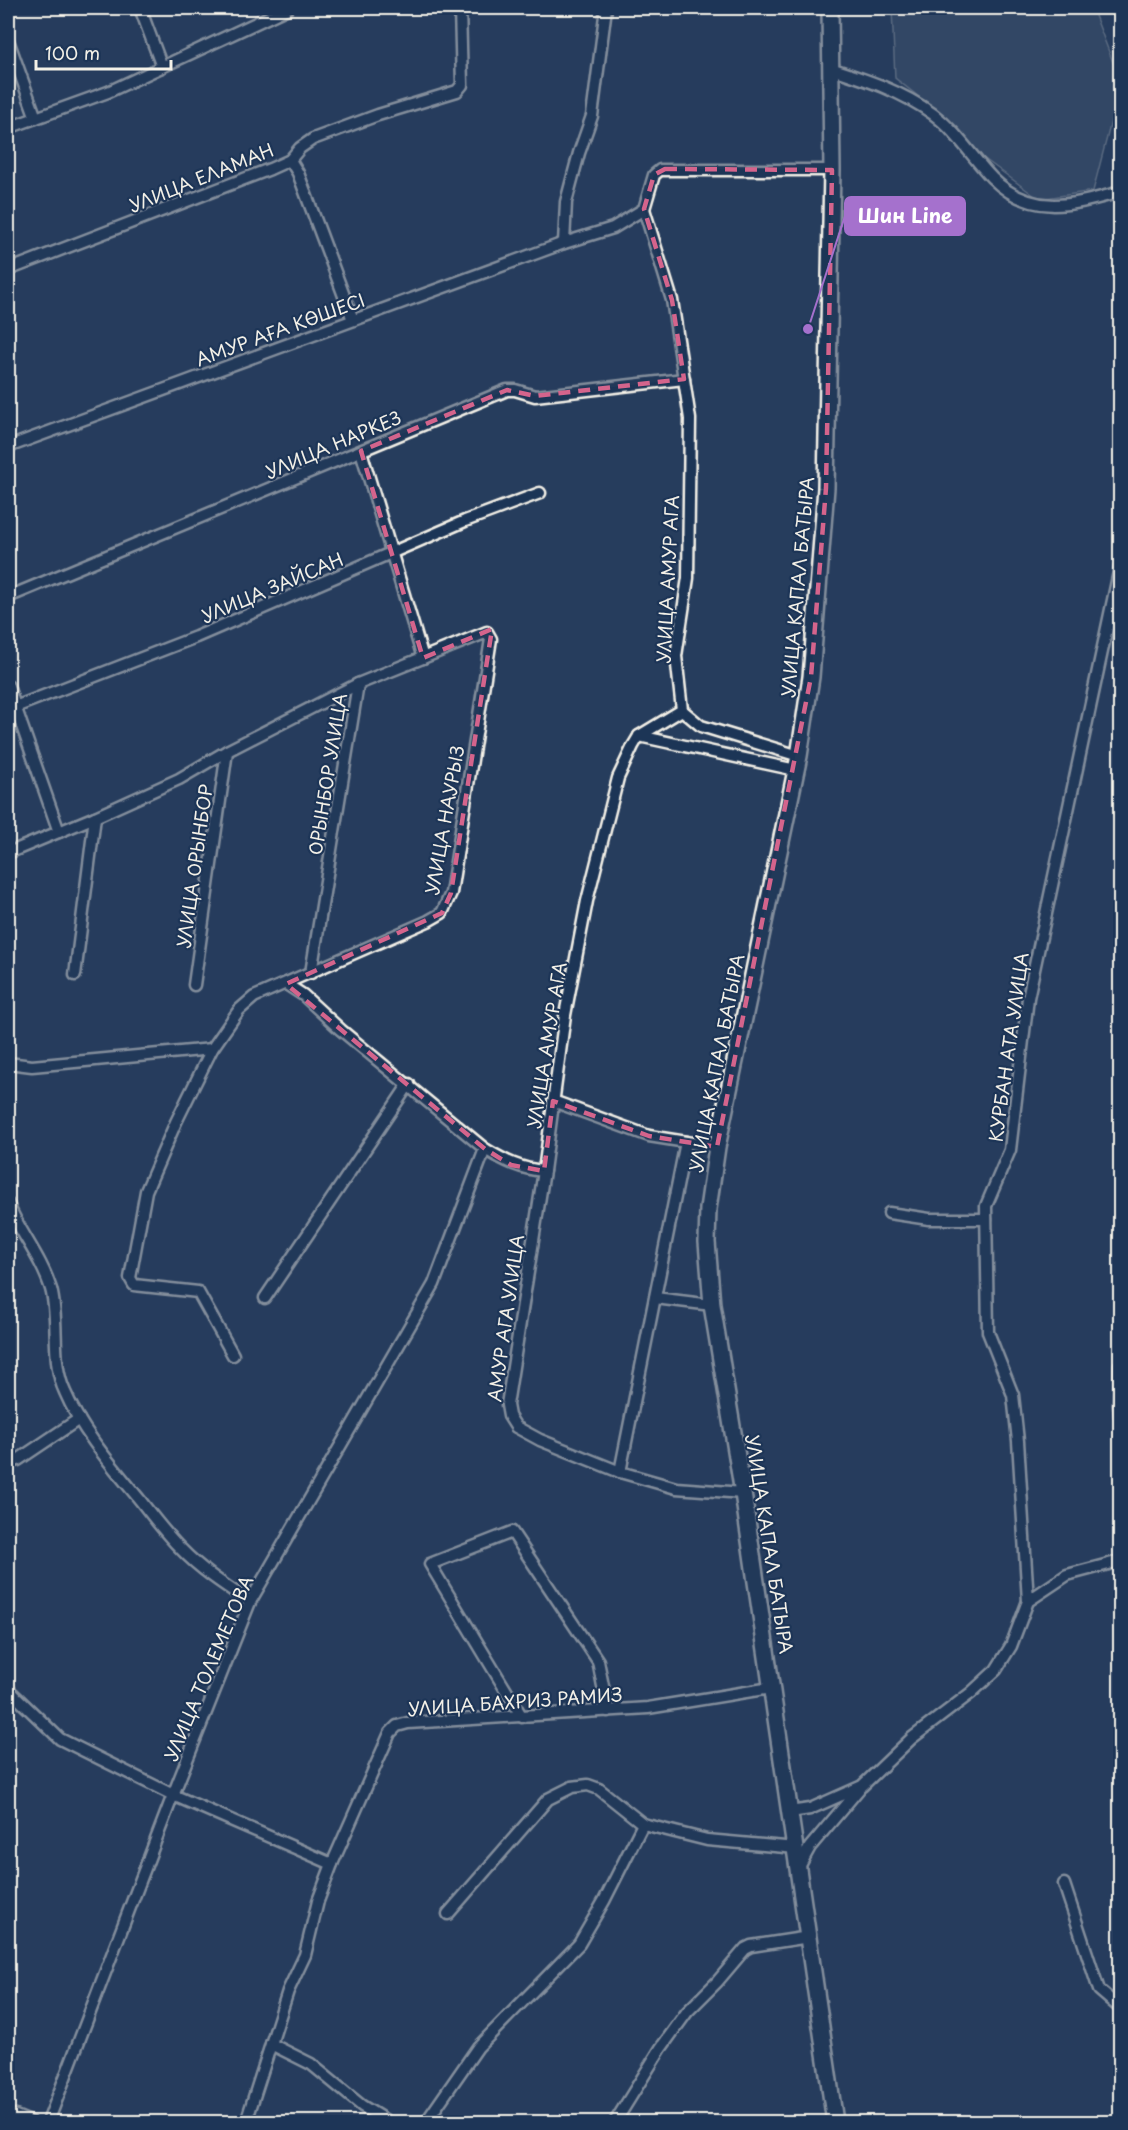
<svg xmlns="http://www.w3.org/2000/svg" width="1128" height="2130" viewBox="0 0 1128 2130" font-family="'Playpen Sans',sans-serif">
<rect width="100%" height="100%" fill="#263d5d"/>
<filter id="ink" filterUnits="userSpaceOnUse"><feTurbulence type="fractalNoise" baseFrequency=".0167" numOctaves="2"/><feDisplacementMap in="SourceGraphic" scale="12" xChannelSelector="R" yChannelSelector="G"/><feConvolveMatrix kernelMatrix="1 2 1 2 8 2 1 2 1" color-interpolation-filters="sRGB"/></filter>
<g filter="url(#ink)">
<polygon fill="#40546f" stroke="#9aa2ac" stroke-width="1.5" points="892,8 1094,8 1094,13 1116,70 1113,114 1093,191 1039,199 982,157 928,104 895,78"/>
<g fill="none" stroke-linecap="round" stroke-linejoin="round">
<g stroke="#f4f1e8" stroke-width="15">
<g id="street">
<polyline points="140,8 162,67"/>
<polyline points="606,8 592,116 579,153 566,202 564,243 613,228 644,209 654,175 660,170 832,170"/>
<polyline points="8,40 36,118"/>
<path d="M830,68c37,12 71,23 103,46 24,18 39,43 59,64 40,40 81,27 128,14"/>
<polyline points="8,128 108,92 288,8"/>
<polyline points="290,160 298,173 353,320"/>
<polyline points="8,270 270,169 290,160 300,148 313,139 378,115 457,91 462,85 460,8"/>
<polyline points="8,447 564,243"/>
<polyline points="361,451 423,658"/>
<polyline points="8,597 507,390 515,390 535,396 684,379"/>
<polyline points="8,686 59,832"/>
<polyline points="15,707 196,637 465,521 540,493"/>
<polyline points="682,710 701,726 799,756"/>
<polyline points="639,736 796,770"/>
<polyline points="8,853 95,817 179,779 227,751 358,684"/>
<polyline points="75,975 95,817"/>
<path d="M286,984l17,11 38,35 144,119c20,12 35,20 59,22"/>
<polyline points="194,985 227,751"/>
<polyline points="8,1063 32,1066 212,1049"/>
<polyline points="553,1101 649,1136 717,1147"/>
<polyline points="686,1142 620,1472 676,1488 743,1493"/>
<path d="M8,1204c12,29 33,53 43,85 9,33 -1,71 14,103 17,40 48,75 75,108 13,17 26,34 41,49 20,21 45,37 69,53"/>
<polyline points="889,1213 929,1219 986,1219"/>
<polyline points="265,1298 409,1084"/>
<polyline points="655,1298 712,1305"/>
<polyline points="233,1355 198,1292 134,1285 130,1278 146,1191 176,1122 212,1049 239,1010 254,997 428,921 442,913 451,893 491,639 487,632 358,684 311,973"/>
<polyline points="1120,1365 1119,1405 1120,1416"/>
<polyline points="8,1463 18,1460 79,1419"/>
<polyline points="620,1472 540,1440 516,1427 509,1416 507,1405 544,1171 565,1015 587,901 618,778 633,746 639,736 682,710 676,656 688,578 690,419 672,300 644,209"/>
<polyline points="1028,1601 1018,1441 1013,1395 988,1332 986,1206 1010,1150 1028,998 1120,567"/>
<polyline points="8,1689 60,1739 173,1795 332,1864"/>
<polyline points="522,1717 430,1564 512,1532 598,1661 608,1711"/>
<polyline points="790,1812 810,1809 862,1786 912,1738 971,1693 996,1670 1011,1646 1028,1601 1067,1575 1120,1561"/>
<polyline points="799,1867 810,1847 859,1789"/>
<polyline points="1064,1884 1099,1990 1120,2008"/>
<polyline points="448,1914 548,1799 572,1787 588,1785 599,1789 643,1824 707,1840 796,1848"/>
<polyline points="271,2044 311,2064 362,2106 388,2122"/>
<polyline points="8,2113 30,2122"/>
<polyline points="48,2122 173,1795 250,1602 434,1284 485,1149"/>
<polyline points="246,2122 288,1991 305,1955 318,1901 332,1864 390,1733 397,1726 408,1723 648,1708 771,1688"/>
<polyline points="426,2122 478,2047 579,1944 604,1901 643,1824"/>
<polyline points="615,2122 661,2048 687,2012 717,1982 745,1949 751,1946 809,1937"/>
</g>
</g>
<g stroke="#f4f1e8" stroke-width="20">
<polyline id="secondary" points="830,8 832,170 826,488 811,677 799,756 717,1147 708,1209 707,1242 712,1305 743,1493 835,2122"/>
</g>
<use href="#street" stroke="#1d3557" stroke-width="10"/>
<use href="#secondary" stroke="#1d3557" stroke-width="15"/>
</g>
</g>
<path d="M0 0H1128V2130H0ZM665,169l167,1 -6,318 -15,189 -94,470 -68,-11 -96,-35 -9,70 -33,-6 -26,-16 -199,-165 156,-71 9,-20 41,-264 -69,29 -62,-207 146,-61 28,6 149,-17 -12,-79 -28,-91 10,-34z" fill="#263d5d" fill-opacity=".55" fill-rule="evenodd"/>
<path fill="none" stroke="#d4648c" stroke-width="4.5" stroke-dasharray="12 8" stroke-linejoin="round" d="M665,169l167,1 -6,318 -15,189 -94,470 -68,-11 -96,-35 -9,70 -33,-6 -26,-16 -199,-165 156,-71 9,-20 41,-264 -69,29 -62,-207 146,-61 28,6 149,-17 -12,-79 -28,-91 10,-34z"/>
<g text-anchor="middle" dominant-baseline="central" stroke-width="4.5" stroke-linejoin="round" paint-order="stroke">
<g font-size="18" fill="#f4f1e8" stroke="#1d3557">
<text transform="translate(201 177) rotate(-22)">УЛИЦА ЕЛАМАН</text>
<text transform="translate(280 329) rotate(-20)">АМУР АҒА КӨШЕСІ</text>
<text transform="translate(333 444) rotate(-23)">УЛИЦА НАРКЕЗ</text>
<text transform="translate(667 579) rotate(-87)">УЛИЦА АМУР АГА</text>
<text transform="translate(272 587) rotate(-23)">УЛИЦА ЗАЙСАН</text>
<text transform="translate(797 587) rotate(-85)">УЛИЦА КАПАЛ БАТЫРА</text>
<text transform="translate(327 774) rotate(-81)">ОРЫНБОР УЛИЦА</text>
<text transform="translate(444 820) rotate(-80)">УЛИЦА НАУРЫЗ</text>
<text transform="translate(194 866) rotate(-82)">УЛИЦА ОРЫНБОР</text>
<text transform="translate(546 1045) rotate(-81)">УЛИЦА АМУР АГА</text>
<text transform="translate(1008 1047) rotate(-82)">КУРБАН АТА УЛИЦА</text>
<text transform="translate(716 1063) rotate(-79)">УЛИЦА КАПАЛ БАТЫРА</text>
<text transform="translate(505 1318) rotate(-82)">АМУР АГА УЛИЦА</text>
<text transform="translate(770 1544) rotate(81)">УЛИЦА КАПАЛ БАТЫРА</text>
<text transform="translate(208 1668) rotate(-67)">УЛИЦА ТОЛЕМЕТОВА</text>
<text transform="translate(515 1701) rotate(-4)">УЛИЦА БАХРИЗ РАМИЗ</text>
</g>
</g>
<path fill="none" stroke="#a571cd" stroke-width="2" d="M808 329L845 216"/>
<circle fill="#a571cd" stroke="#1d3557" stroke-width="2" cx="808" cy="329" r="6"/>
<rect fill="#a571cd" stroke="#a571cd" stroke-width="2" x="845" y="197" width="120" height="38" rx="6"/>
<g font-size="20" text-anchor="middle" font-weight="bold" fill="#fff">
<text x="905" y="223">Шин Line</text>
</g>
<rect width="1128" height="2130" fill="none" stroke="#1d3557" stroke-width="30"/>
<rect x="15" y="15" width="1098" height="2100" fill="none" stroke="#f4f1e8" stroke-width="2" filter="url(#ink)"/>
<path d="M36 60v9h135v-9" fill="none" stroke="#f4f1e8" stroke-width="3"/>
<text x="45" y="60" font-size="18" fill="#f4f1e8" stroke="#1d3557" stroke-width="4.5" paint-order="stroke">100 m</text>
</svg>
